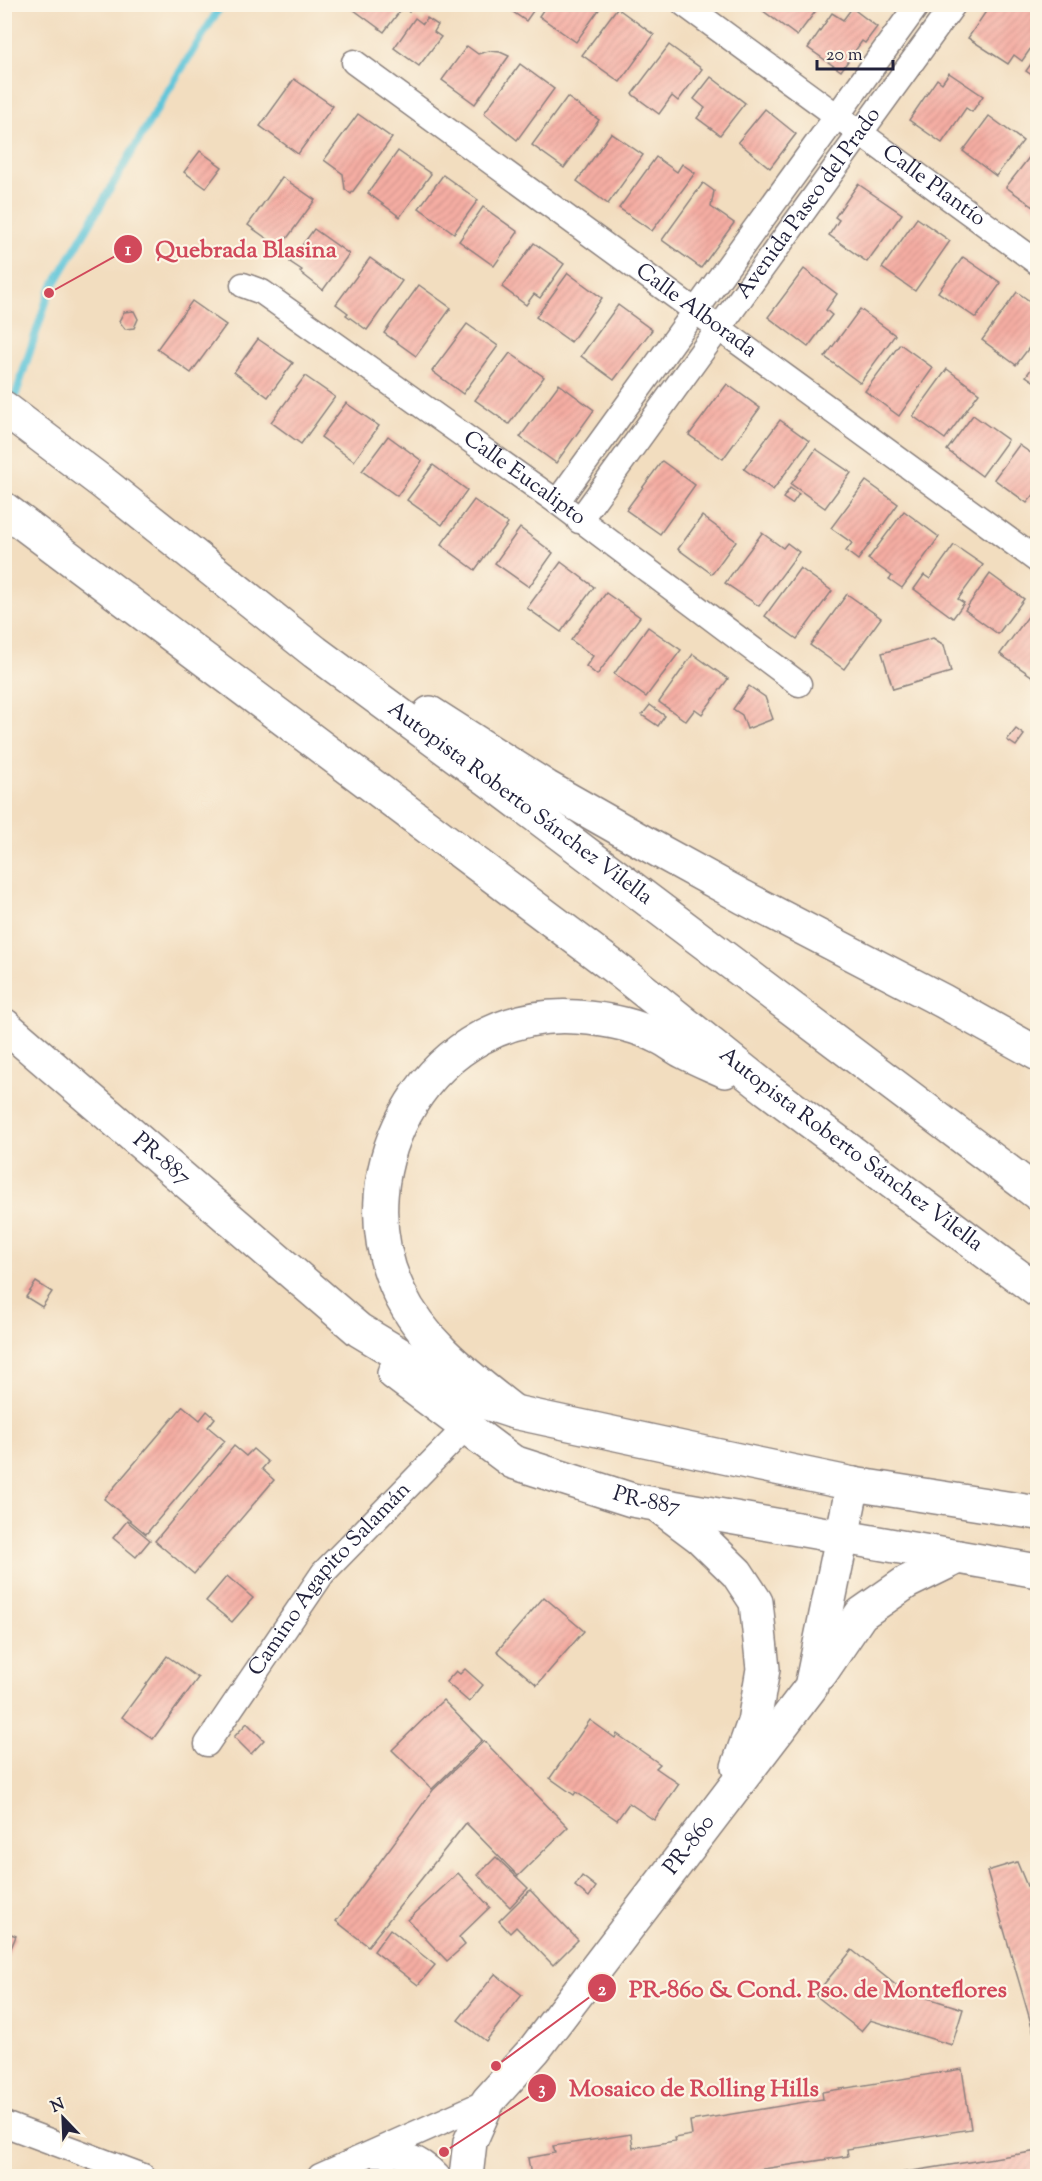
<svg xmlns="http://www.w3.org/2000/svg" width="1042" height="2181" viewBox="0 0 1042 2181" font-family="'Sorts Mill Goudy',serif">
<defs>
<pattern id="building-hatch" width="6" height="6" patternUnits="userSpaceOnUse" patternTransform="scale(1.5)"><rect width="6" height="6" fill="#f5ada3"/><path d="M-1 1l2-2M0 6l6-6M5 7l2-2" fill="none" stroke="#d2958d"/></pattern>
</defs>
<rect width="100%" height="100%" fill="#fcf5e5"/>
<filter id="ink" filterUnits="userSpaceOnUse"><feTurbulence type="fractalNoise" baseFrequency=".0167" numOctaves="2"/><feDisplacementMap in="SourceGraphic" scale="12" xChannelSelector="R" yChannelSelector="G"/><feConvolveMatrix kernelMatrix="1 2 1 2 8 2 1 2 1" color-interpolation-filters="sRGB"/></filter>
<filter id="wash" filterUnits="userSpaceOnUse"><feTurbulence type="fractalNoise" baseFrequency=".008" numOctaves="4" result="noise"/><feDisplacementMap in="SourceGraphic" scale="24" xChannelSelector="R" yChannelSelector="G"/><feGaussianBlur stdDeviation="1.35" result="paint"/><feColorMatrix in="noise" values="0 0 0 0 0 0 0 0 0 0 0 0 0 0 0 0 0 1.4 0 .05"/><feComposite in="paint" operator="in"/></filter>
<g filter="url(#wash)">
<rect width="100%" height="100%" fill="#f2ddbf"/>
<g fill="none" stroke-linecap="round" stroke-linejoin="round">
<polyline stroke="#5cc4d9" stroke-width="8" points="13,403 49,293 166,94 222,4"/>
</g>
<g id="blocks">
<g fill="url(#building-hatch)">
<polygon points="346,4 414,4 409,12 403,7 384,32"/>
<polygon points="511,4 538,4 526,21 513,12"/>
<polygon points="547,4 603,4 576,42 539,16"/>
<polygon points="767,4 821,4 797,36 762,10"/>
<polygon points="991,4 1022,4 1038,15 1038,38 1022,61 1014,55 1008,64 968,38"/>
<polygon points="617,8 654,35 620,82 582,55"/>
<polygon points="852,8 877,27 865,43 862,41 841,71 808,48 832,13 843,20"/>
<polygon points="415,18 423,24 427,18 438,25 434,32 441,37 419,66 394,48"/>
<polygon points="669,45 702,69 678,101 672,96 659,114 632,94"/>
<polygon points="467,46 478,54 489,51 500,52 509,56 475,104 442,80"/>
<polygon points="1038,54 1038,79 1026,71"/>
<polygon points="520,64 554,89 517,140 484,113"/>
<polygon points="949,73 983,96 972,112 966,108 942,143 909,120 937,79 942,83"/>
<polygon points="711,77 745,103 720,135 697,118 705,108 694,99"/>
<polygon points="294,79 333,106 298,154 260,126"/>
<polygon points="567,97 599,120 564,168 532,145"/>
<polygon points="765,109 796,134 770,168 738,142"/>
<polygon points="358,114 392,138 351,194 345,189 343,174 324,160"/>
<polygon points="989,116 1023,141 996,176 963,151"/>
<polygon points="611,133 643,155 608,204 577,181"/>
<polygon points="1038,146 1038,210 1006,187"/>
<polygon points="200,151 222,167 206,188 184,172"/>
<polygon points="398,151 431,174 400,217 368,193"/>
<polygon points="656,157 677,172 682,164 695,173 652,231 619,208"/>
<polygon points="443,175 478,200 454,233 419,208"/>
<polygon points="282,177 315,200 280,248 248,225"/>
<polygon points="703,183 714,191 711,207 734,223 701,268 662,240"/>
<polygon points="858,184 902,214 867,262 829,235 839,220 835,217"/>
<polygon points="483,207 518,232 494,266 459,241"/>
<polygon points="917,218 950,241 915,291 882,268"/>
<polygon points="314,229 349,254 323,290 300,272 302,270 290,262"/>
<polygon points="534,243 564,264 540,298 534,294 526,305 502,287"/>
<polygon points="963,257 1001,283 976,318 938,292"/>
<polygon points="370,258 402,281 367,330 346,315 348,313 336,304"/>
<polygon points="804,269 837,294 826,310 832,315 808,347 768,317"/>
<polygon points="568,273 602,298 571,342 536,317"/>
<polygon points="419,285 451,308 416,356 384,333"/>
<polygon points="1017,292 1038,307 1038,336 1016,365 982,340"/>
<polygon points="192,301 226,325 191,373 157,349"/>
<polygon points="618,305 652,330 614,380 581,356"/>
<polygon points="860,309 895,335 860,383 825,357"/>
<polygon points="134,311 138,319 134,328 125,329 119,321 124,312"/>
<polygon points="467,324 498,346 463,394 432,371"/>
<polygon points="258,339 293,363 268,397 234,372"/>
<polygon points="900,344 933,368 899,416 865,391"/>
<polygon points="510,353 544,377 509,424 475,400"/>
<polygon points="1038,360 1038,384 1026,376"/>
<polygon points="947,369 979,393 945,439 913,416"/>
<polygon points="305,376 335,397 301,444 271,422"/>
<polygon points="559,384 594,410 556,463 520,437"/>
<polygon points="727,384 760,408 723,459 689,435"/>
<polygon points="346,403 379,426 354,461 321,437"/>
<polygon points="973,415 1008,440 982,476 947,450"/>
<polygon points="780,420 809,441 773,490 744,469"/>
<polygon points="388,436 422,461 397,496 362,471"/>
<polygon points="1019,445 1038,458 1038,490 1027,503 994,479"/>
<polygon points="816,449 851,473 825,508 791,484"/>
<polygon points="662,461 695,485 660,534 626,510"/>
<polygon points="433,465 467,490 442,525 407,500"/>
<polygon points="866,481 898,504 858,560 846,551 852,543 831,528"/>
<polygon points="790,488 799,494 792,504 783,498"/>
<polygon points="474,500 508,524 475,570 441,545"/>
<polygon points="904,511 939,537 902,588 889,579 892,576 868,559"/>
<polygon points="702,516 736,541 712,574 678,549"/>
<polygon points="520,528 553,553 529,587 495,563"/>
<polygon points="762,533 783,548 787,543 799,552 759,606 725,583"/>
<polygon points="954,545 983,565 958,599 964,603 953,618 914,589 924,575 930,579"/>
<polygon points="561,562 594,587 561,632 527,608"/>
<polygon points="800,568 832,591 797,639 765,616"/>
<polygon points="990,574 1024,599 998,634 965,610"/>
<polygon points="606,593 640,617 597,675 586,666 593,656 571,640"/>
<polygon points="847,594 881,618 844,669 810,645"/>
<polygon points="1038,603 1038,677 1036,679 1000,654"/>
<polygon points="648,627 681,650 646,697 614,674"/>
<polygon points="933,638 944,645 951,672 893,689 882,653"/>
<polygon points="693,654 728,679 702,714 695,709 686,721 659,702"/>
<polygon points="749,686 765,697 773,719 747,729 742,715 733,709"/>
<polygon points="650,705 665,716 658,726 642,715"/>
<polygon points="1016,729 1024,735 1016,746 1007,740"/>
<polygon points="36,1282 52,1292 42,1307 26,1297"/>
<polygon points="183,1406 200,1420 207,1411 215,1418 208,1427 225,1441 146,1534 104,1499"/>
<polygon points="234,1446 246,1456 253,1449 268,1462 262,1469 274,1480 194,1574 155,1541"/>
<polygon points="127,1521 150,1540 136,1557 113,1538"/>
<polygon points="227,1576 253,1598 232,1622 206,1601"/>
<polygon points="544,1597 584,1631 537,1685 497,1651"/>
<polygon points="167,1656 198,1678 153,1739 122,1717"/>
<polygon points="465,1669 483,1685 469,1702 446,1682 456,1671 460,1674"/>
<polygon points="443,1700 482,1740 432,1789 392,1750"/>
<polygon points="590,1720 615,1738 617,1734 660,1764 656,1768 679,1784 654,1820 629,1803 617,1820 576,1792 574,1795 550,1778"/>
<polygon points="247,1723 264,1740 251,1754 234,1737"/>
<polygon points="484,1741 568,1827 518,1876 466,1823 368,1946 336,1921 433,1790"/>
<polygon points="496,1857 528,1888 510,1907 478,1875"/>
<polygon points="1017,1862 1027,1886 1038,1883 1037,2044 987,1871"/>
<polygon points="458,1873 490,1907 459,1937 465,1945 447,1961 408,1920"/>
<polygon points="582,1876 596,1887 589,1897 575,1886"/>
<polygon points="530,1890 578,1940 553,1965 516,1927 510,1933 499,1921"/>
<polygon points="390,1929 435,1965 418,1985 374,1951"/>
<polygon points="4,1931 16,1936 5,1963 4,1963"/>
<polygon points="852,1950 902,1990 963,2009 952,2045 870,2020 861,2031 815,1995"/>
<polygon points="495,1974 522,1995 486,2041 458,2020"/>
<polygon points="962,2069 971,2129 847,2149 848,2156 718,2176 531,2176 528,2158 555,2153 553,2146 631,2134 633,2148 675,2141 674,2138 692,2135 690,2121 823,2099 822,2092"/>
<polygon points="1038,2151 1038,2176 888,2176 888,2175"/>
</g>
</g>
</g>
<g filter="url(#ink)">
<use href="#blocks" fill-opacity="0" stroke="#8a807d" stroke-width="1.5"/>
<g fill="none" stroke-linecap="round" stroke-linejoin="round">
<g stroke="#8a807d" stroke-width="27">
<g id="street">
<path id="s1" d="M684,4l354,259"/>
<path id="s2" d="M354,62l684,499"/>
<path id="s3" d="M243,285l19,7 295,210 242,182"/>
<polyline points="557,502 918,4"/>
<path id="s4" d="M579,521l375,-517"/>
<path id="s5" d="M207,1744l116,-171 143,-146"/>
<polyline points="4,2124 143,2176"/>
<path d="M375,2154c29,0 42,0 63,22"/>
<polyline points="320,2176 488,2101"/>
</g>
</g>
<g stroke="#8a807d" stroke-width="36">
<g id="secondary">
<path id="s6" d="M4,1025l355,305 115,69 40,13 238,51 101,21 185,29"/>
<path id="s7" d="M394,1373l119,89 119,38 406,71"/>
<polyline points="660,1507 700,1537 737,1573 756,1602 763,1669 754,1722 738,1767"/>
<polyline points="821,1673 861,1614 907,1582 958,1557"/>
<path id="s8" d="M466,2176l4,-34 18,-41 46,-51 277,-363 42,-203"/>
</g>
</g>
<g stroke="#8a807d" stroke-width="36">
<g id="highway">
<path id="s9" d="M4,408l99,75 212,169 175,129 548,413"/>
<path id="s10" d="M4,509l618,464 145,116 271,202"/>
<polyline points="430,713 546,787 643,842 743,897 943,1001 1038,1054"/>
<path d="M514,1412c-43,-34 -91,-68 -115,-120 -60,-126 34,-285 178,-275 28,2 59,8 84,21 8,4 15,10 23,14 13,7 28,13 41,19"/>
</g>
</g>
<use href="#street" stroke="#fff" stroke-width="24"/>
<use href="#secondary" stroke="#fff" stroke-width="33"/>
<use href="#highway" stroke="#fff" stroke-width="33"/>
</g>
</g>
<g text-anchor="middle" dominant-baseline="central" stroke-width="4.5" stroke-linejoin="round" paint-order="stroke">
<g font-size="22" fill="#22223b" stroke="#fcf5e5">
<text stroke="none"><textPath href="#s1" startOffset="309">Calle Plantío</textPath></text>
<text stroke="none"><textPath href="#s4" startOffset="392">Avenida Paseo del Prado</textPath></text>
<text stroke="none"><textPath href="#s2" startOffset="423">Calle Alborada</textPath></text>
<text stroke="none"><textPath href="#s3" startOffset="342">Calle Eucalipto</textPath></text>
<text stroke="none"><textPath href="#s9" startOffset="650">Autopista Roberto Sánchez Vilella</textPath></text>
<text stroke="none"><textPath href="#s10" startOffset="1062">Autopista Roberto Sánchez Vilella</textPath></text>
<text stroke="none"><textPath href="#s6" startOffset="207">PR-887</textPath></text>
<text stroke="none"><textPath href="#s7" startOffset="288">PR-887</textPath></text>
<text stroke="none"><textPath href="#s5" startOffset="206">Camino Agapito Salamán</textPath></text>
<text stroke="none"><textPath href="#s8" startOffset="405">PR-860</textPath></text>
</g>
</g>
<path fill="none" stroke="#d1495b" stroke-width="2" d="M49 293L128 249M496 2066L602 1988M444 2152L542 2088"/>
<g fill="#d1495b" stroke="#fcf5e5" stroke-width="2">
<circle cx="49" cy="293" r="6"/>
<circle cx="496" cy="2066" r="6"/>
<circle cx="444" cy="2152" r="6"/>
<circle cx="128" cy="249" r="15"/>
<circle cx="602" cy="1988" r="15"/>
<circle cx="542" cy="2088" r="15"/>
</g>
<g font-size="18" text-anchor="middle" font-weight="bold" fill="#fff">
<text x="128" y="255">1</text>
<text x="602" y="1995">2</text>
<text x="542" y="2094">3</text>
</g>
<g font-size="24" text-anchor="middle" font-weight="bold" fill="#d1495b" stroke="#fcf5e5" stroke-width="4.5" stroke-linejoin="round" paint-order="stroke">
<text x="246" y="257">Quebrada Blasina</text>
<text x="818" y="1997">PR-860 &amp; Cond. Pso. de Monteflores</text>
<text x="694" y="2096">Mosaico de Rolling Hills</text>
</g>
<rect width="1042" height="2181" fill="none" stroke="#fcf5e5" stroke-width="24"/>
<g transform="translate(63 2118) rotate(337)" stroke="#fcf5e5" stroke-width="4.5" paint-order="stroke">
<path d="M0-4.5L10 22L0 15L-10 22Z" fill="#22223b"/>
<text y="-9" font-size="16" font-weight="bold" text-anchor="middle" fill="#22223b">N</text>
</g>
<path d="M817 60v9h76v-9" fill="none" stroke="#22223b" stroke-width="3"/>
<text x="826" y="60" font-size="18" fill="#22223b" stroke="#fcf5e5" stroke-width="4.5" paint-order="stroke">20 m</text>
</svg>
